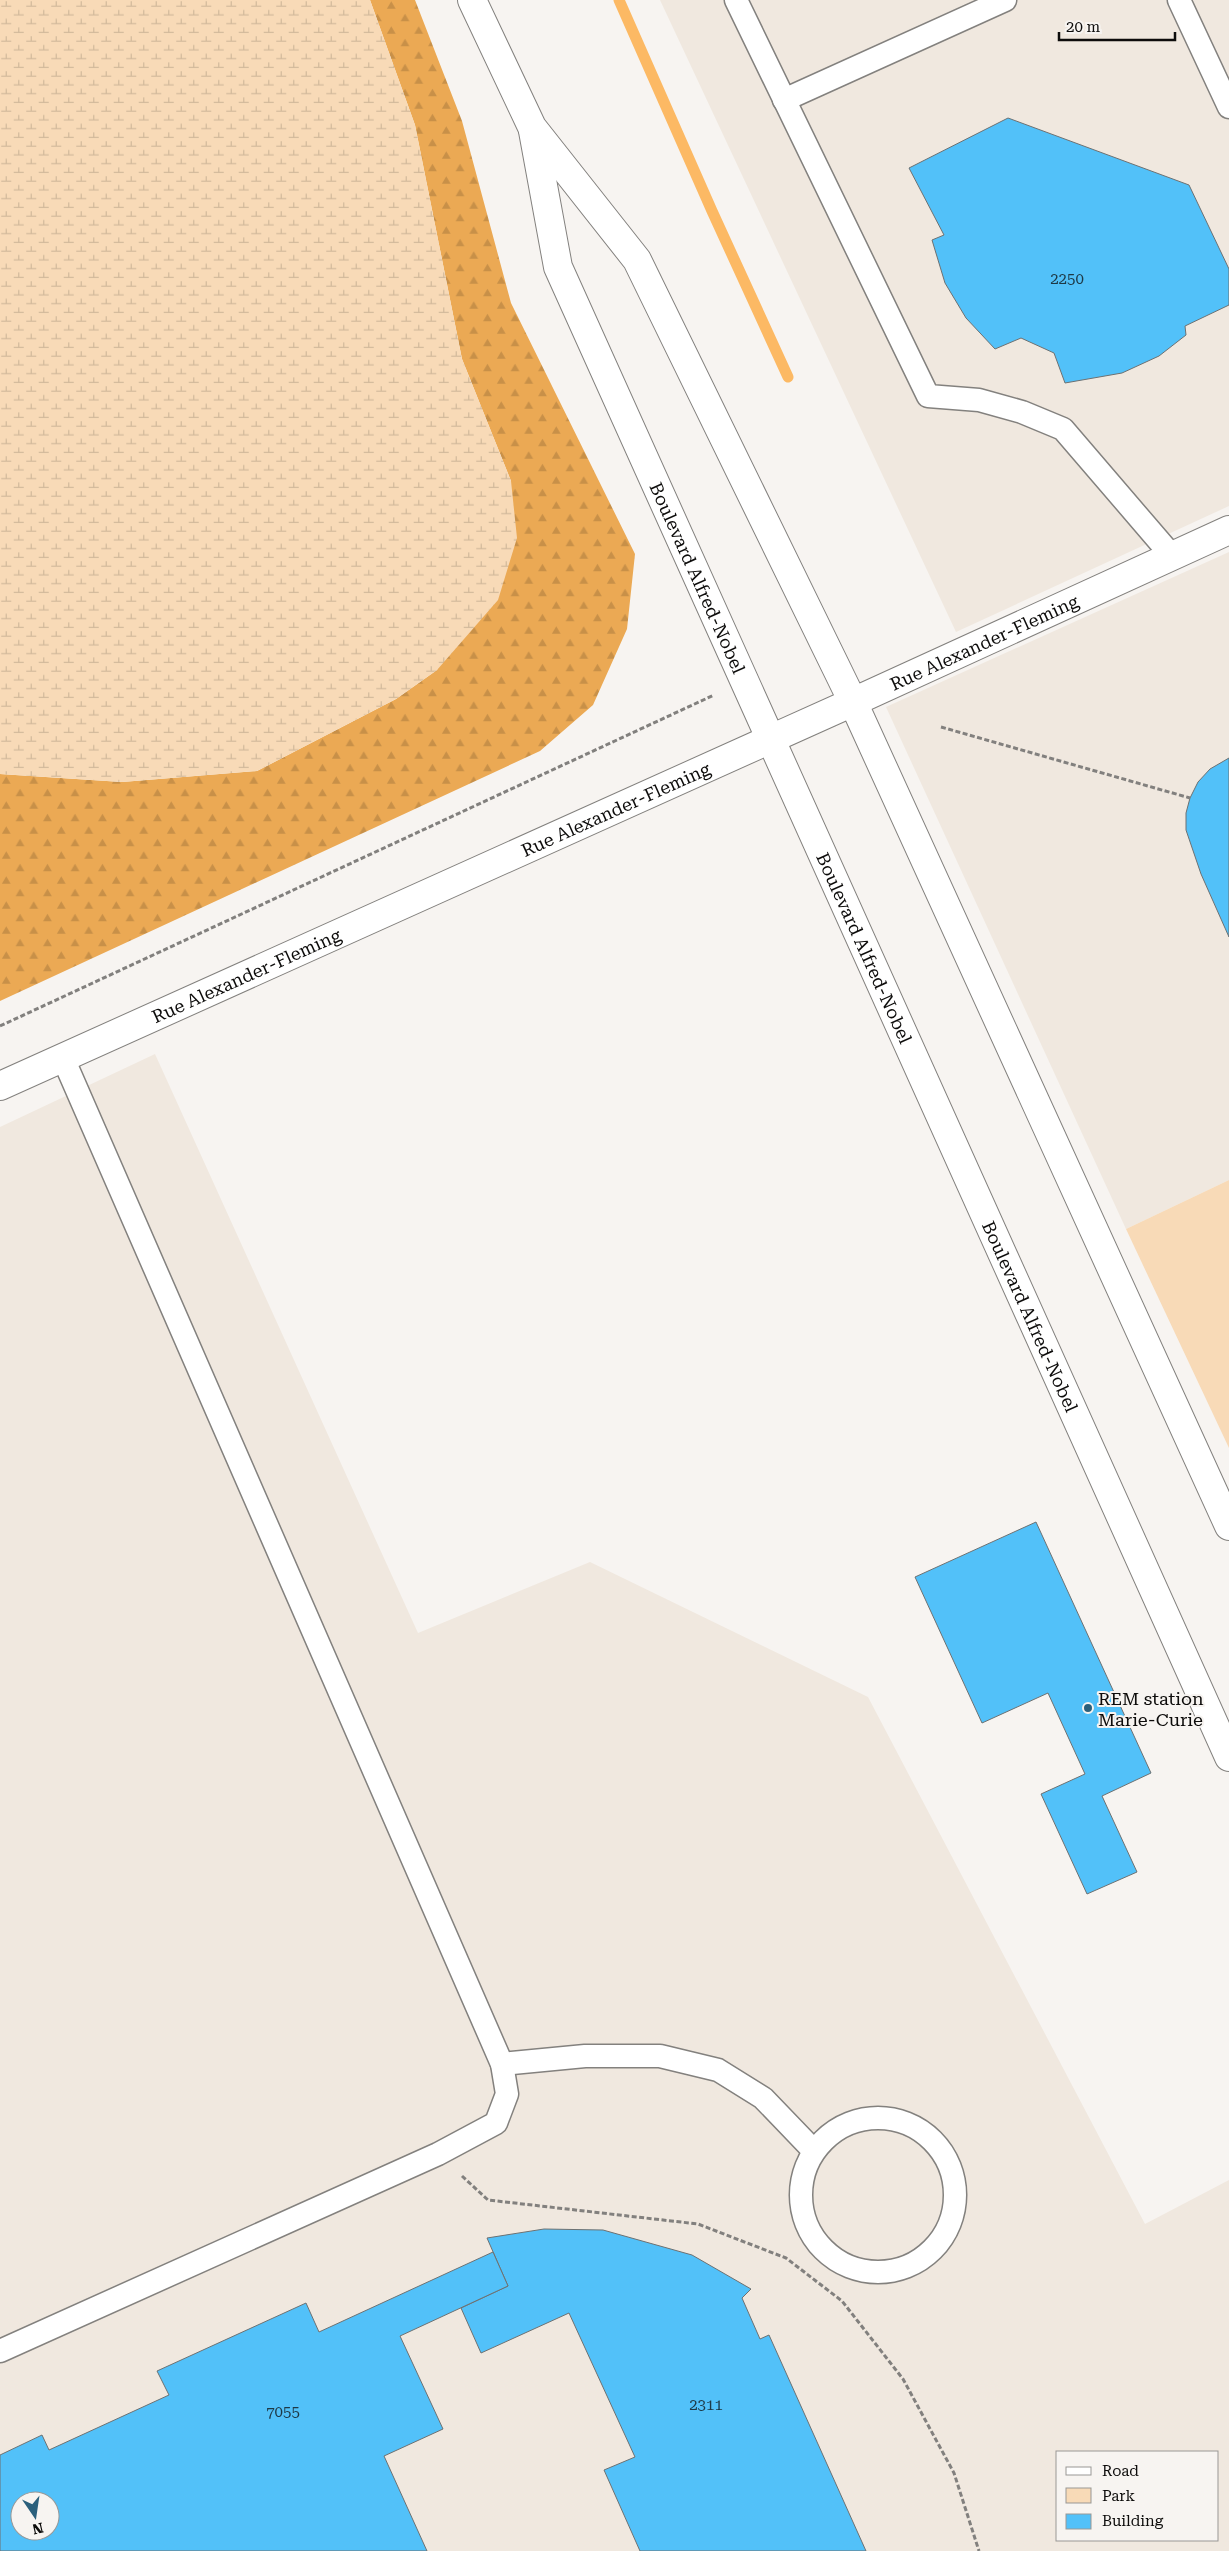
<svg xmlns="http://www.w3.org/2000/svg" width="1229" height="2551" viewBox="0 0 1229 2551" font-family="'Roboto Serif',serif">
<defs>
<pattern id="forest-firs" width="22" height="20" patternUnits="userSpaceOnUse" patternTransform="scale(1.25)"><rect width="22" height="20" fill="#eba954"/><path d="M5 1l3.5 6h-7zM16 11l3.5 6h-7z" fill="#c89048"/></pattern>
<pattern id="wetland-marsh" width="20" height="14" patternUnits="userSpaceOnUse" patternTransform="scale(1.25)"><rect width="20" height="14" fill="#f8dab7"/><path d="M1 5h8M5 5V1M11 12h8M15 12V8" fill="none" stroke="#d3ba9c"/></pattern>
</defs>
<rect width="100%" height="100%" fill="#f7f4f1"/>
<g fill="#f0e8df" fill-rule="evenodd">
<polygon points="660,0 1229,0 1229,506 956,632"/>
<polygon points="1229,552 1229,1180 1126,1229 886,707"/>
<path d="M155,1054l263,579 172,-71 278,135 277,527 84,-44v371h-1229v-1424zM1058,2452h160v88h-160zM20,2501h30v30h-30z"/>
</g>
<polygon fill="#f8dab7" points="1229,1180 1229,1448 1126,1229"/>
<polygon fill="url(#forest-firs)" points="370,0 415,0 462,121 511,303 635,554 627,629 593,705 540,751 0,1001 0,774 122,782 257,771 396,699 437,670 511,481 462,359 415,125"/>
<polygon fill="url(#wetland-marsh)" points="0,0 370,0 415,125 462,359 511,481 517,538 498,600 437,670 396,699 257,771 122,782 0,774"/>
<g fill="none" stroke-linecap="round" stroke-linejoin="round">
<polyline stroke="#fcb964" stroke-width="11" points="619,0 712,211 788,377"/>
</g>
<g fill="#52c1f9" stroke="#6d7172" fill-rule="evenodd">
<polygon points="1008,118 1189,185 1229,269 1229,305 1185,326 1186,335 1159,356 1122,373 1065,383 1054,353 1021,338 995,349 966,318 945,283 932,240 944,235 909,168"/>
<polygon points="1229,758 1229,937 1201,874 1186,830 1186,813 1190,798 1198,782 1210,769"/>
<polygon points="1036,1522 1151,1773 1102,1796 1137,1872 1087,1894 1041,1794 1085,1774 1048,1693 982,1723 915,1577"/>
<polygon points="544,2229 603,2230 692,2255 751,2289 742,2298 760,2339 769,2335 866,2551 640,2551 604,2470 635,2457 569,2313 481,2353 461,2308 508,2286 487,2238"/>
<path d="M493,2252l15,34 -108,50 43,93 -59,27 43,95h-427v-96l42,-20 7,15 120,-55 -12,-24 149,-68 13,29zM20,2501h30v30h-30z"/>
</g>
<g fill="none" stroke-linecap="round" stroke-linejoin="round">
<g stroke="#83817e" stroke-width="25">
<g id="lane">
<polyline points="736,0 928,396 979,400 1022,412 1063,429 1172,556"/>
<polyline points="1179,0 1229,107"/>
<polyline points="784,100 1005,0"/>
<polyline points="502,2064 585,2056 660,2056 718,2070 763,2098 814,2151"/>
<circle cx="878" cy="2195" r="77"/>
<polyline points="0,2351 438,2154 496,2123 507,2094 502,2064 63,1058"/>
</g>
</g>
<g stroke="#83817e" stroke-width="30">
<g id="street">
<path id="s1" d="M472,0l60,127 105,133 216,442 376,-172"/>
<path id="s2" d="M533,131l25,136 213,473"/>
</g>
</g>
<g stroke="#83817e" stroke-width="30">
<g id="secondary">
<path id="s3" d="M771,740l458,1017"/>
<path id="s4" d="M0,1086l853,-384 376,824"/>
</g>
</g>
<g stroke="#82807e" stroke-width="3" stroke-dasharray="5 2.5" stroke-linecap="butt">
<polyline points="941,727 1190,798"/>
<polyline points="0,1026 714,695"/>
<polyline points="462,2176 488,2200 698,2224 786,2258 842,2301 903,2379 954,2473 979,2551"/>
</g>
<use href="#lane" stroke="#fff" stroke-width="22"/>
<use href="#street" stroke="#fff" stroke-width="28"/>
<use href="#secondary" stroke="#fff" stroke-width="28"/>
</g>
<circle fill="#2b607c" stroke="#f7f4f1" stroke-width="2" cx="1088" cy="1708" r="5"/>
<g text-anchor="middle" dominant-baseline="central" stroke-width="4" stroke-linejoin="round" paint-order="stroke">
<g font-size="15" fill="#1e3946">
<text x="1067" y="279">2250</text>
<text x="706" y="2405">2311</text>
<text x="283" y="2412">7055</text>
</g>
<g font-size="18" fill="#0d0c0b" stroke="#f7f4f1">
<text stroke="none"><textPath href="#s2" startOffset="479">Boulevard Alfred-Nobel</textPath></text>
<text stroke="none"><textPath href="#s1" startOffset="946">Rue Alexander-Fleming</textPath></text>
<text stroke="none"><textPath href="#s4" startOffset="675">Rue Alexander-Fleming</textPath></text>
<text stroke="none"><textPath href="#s3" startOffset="228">Boulevard Alfred-Nobel</textPath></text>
<text stroke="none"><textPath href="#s4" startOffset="270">Rue Alexander-Fleming</textPath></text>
<text stroke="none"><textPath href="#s3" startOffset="632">Boulevard Alfred-Nobel</textPath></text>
</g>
<g font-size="18" fill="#0d0c0b" stroke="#f7f4f1" text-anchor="start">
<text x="1098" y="1698">REM station<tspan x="1098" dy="21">Marie-Curie</tspan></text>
</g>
</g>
<rect x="1056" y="2451" width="162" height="90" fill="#f7f4f1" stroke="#999795"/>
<rect x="1066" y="2467" width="25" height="8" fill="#ffffff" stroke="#999795"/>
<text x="1102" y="2476" font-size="15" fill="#0d0c0b">Road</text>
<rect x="1066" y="2488" width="25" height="15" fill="#f8dab7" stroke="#999795"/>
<text x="1102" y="2501" font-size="15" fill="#0d0c0b">Park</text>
<rect x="1066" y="2514" width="25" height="15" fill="#52c1f9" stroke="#999795"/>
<text x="1102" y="2526" font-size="15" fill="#0d0c0b">Building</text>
<g transform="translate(35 2516) rotate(167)"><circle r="24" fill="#f7f4f1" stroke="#999795"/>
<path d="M0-4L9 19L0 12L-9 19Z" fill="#2b607c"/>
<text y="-8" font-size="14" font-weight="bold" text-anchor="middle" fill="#0d0c0b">N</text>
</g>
<path d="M1059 32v8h116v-8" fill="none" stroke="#0d0c0b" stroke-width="2.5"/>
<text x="1066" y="32" font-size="15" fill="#0d0c0b" stroke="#f7f4f1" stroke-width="4" paint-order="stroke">20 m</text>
</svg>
